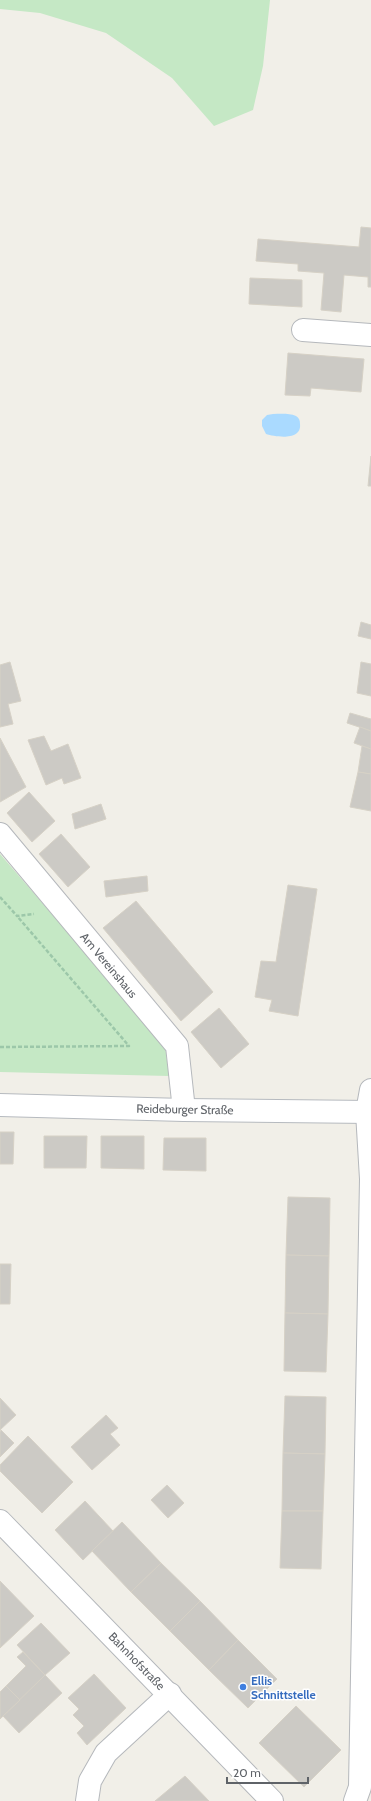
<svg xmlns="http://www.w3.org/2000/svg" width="371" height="1801" viewBox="0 0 371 1801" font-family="Cabin,sans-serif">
<rect width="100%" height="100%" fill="#f1efe8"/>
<g fill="#c5e8c5">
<polygon points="0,0 270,0 263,66 253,110 214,126 172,78 106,33 40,13 0,9"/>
<polygon points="0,854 165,1045 169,1076 0,1072"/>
</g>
<path fill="#aadaff" d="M273,414c7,0 16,-1 23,2 3,2 4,4 4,8 2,17 -24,13 -34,10l-4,-8v-6l5,-5z"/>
<g fill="#cccac5" stroke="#d6d1c6">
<polygon points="361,227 371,228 371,287 368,287 368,277 344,275 341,312 321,310 324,273 298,271 298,264 256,261 258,239 359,247"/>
<polygon points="250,278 302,280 302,307 249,304"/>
<polygon points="288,353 364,359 361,392 311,388 310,396 285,395"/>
<polygon points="371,456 371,486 368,486"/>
<polygon points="361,622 371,625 371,639 358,636"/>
<polygon points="10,662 21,701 8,704 13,724 0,727 0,665"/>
<polygon points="361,662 371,664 371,696 357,693"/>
<polygon points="350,713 371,719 371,731 347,723"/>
<polygon points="360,727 371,731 371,749 354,743"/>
<polygon points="44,736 51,751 68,744 81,778 64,784 62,778 46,785 28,740"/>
<polygon points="0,738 26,787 0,802"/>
<polygon points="362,746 371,749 371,774 358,772"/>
<polygon points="358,772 371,774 371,811 350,807"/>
<polygon points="29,792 55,821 32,842 7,813"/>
<polygon points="101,804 106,819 75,829 72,814"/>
<polygon points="61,834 90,867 68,887 39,854"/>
<polygon points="147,876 148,891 106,897 104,881"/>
<polygon points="288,885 317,889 298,1016 269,1011 272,1000 255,997 261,961 276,962"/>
<polygon points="136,901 213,992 181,1021 103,928"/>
<polygon points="219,1008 249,1044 221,1068 191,1032"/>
<polygon points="0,1132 14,1132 13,1164 0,1164"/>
<polygon points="44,1136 87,1136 86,1168 44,1168"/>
<polygon points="101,1136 144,1136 144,1169 101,1168"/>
<polygon points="164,1138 206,1138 206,1171 163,1170"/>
<polygon points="288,1197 330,1198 329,1256 286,1255"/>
<polygon points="286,1255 329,1256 328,1314 285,1313"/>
<polygon points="0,1264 11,1264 10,1304 0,1304"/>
<polygon points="285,1313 328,1314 326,1372 284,1371"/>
<polygon points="285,1396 326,1397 325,1454 283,1453"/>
<polygon points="0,1398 16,1415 0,1430"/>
<polygon points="106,1415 118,1428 110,1434 120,1445 92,1470 71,1447"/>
<polygon points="1,1430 14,1443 0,1457 0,1432"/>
<polygon points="28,1436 73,1482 42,1513 0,1471 0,1465"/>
<polygon points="283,1453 325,1454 323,1511 282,1511"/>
<polygon points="167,1485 184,1503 168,1518 151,1500"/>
<polygon points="85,1501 113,1531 83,1560 55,1530"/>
<polygon points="282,1511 323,1511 321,1569 280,1568"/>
<polygon points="122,1522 161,1563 131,1592 92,1551"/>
<polygon points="161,1563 200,1601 170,1631 131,1592"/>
<polygon points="0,1581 34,1616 0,1648"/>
<polygon points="200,1601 238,1640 209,1670 170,1631"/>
<polygon points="41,1623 70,1653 45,1675 17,1645"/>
<polygon points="238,1640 277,1679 248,1708 209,1670"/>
<polygon points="23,1652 45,1675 20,1700 6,1686 26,1666 17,1657"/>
<polygon points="94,1674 126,1708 87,1745 77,1733 84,1726 73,1715 79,1709 68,1698"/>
<polygon points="45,1675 62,1693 19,1733 3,1716"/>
<polygon points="6,1686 20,1700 0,1719 0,1692"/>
<polygon points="296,1706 341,1750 304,1787 259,1743"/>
<polygon points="185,1776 209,1801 155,1801"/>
</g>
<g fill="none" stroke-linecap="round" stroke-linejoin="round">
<g stroke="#b5b8bc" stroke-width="24">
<g id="minor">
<polyline points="303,330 371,335"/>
<polyline points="0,834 177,1046 184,1110"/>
<polyline points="87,1801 90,1781 106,1753 170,1694"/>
<polyline points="355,1801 360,1787 371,1179 367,1112 371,1090"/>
</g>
</g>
<g stroke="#b5b8bc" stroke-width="24">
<polyline id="tertiary" points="0,1521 272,1801"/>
</g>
<g stroke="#b6babf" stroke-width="24">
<polyline id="secondary" points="0,1105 184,1110 371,1112"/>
</g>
<g stroke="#9cc7a9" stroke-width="2.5" stroke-dasharray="4 2" stroke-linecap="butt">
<polyline points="0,897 17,916 34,914"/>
<polyline points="0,1047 129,1046 17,916"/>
</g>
<use href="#minor" stroke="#fff" stroke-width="22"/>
<use href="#tertiary" stroke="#fff" stroke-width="22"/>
<use href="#secondary" stroke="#fff" stroke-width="22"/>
</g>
<circle fill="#3f7fe0" stroke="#fff" stroke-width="1.5" cx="243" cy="1687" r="4"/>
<g text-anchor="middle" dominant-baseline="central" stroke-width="3" stroke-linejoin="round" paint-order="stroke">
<g font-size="12" fill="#5f6368" stroke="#fff">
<text transform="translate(109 965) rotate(50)">Am Vereinshaus</text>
<text transform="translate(185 1109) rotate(1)">Reideburger Straße</text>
<text transform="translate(137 1661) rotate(46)">Bahnhofstraße</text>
</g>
<g font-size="12" font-weight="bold" fill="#366cbe" stroke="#fff" text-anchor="start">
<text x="251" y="1680">Ellis<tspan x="251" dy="14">Schnittstelle</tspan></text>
</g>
</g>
<path d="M227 1777v6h81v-6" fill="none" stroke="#5f6368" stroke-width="2"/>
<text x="233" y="1777" font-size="12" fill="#5f6368" stroke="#ffffff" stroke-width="3" paint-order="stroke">20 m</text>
</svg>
